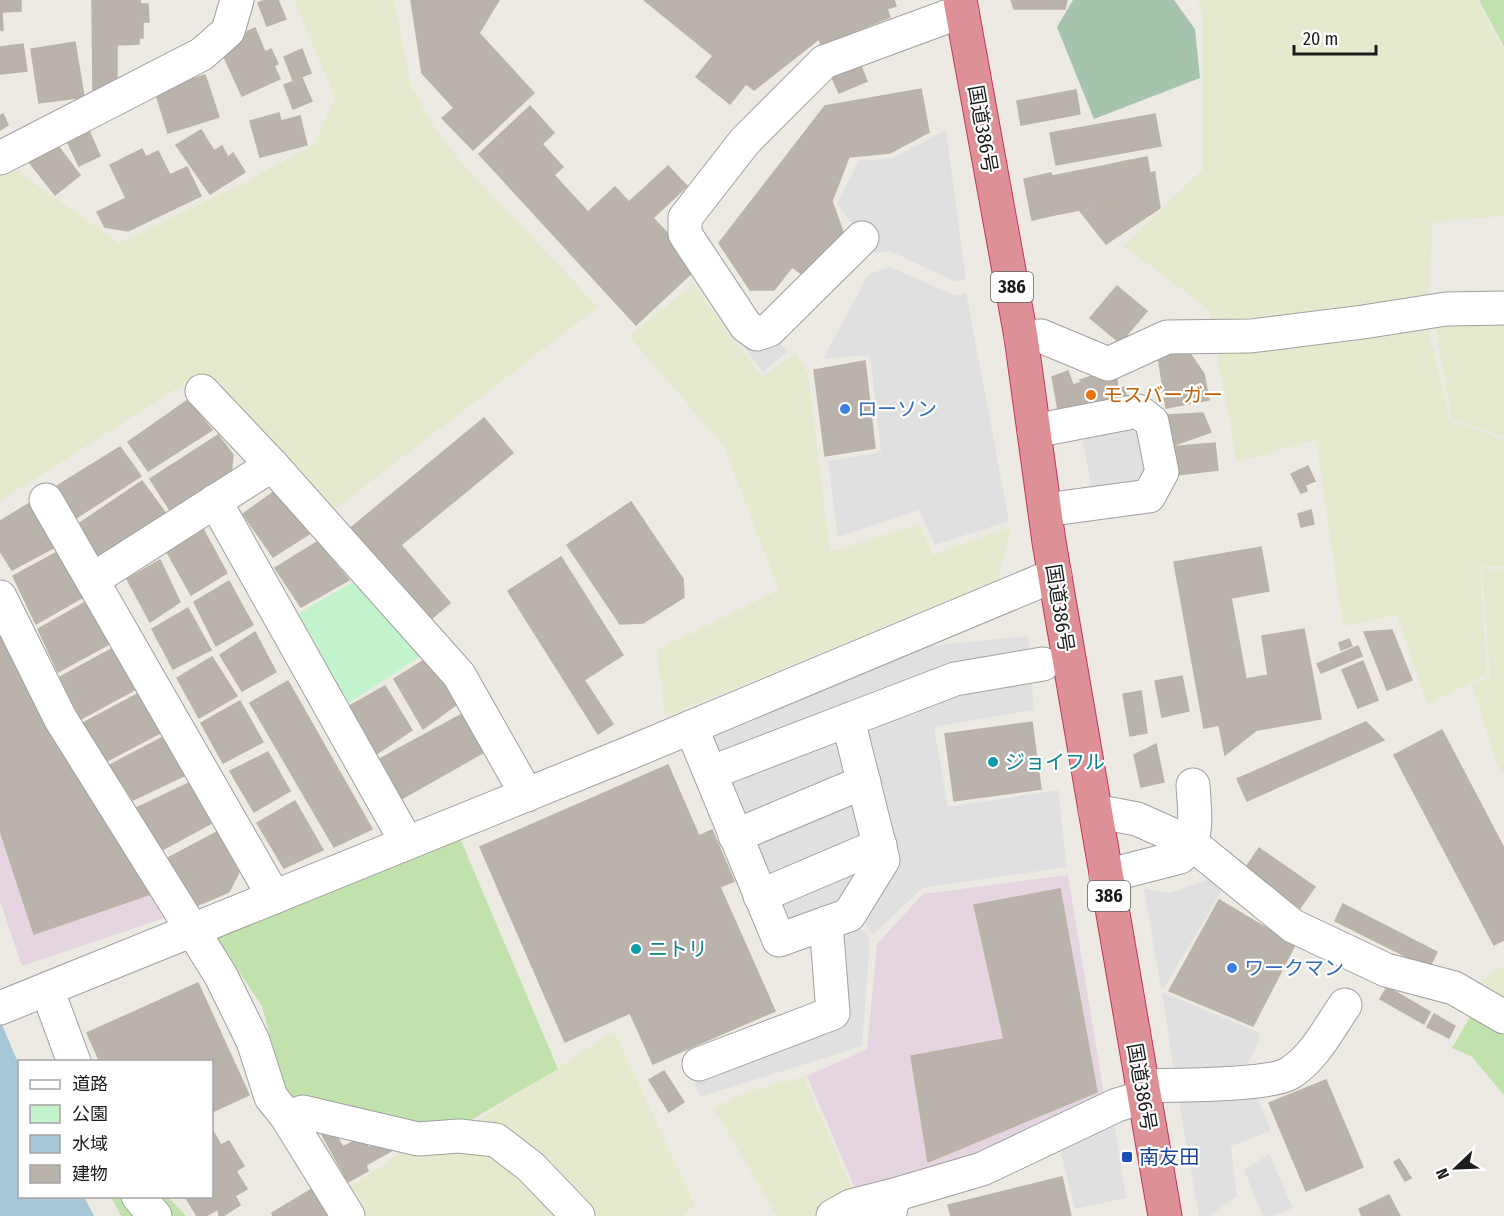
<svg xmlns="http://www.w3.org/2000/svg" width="1504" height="1216" viewBox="0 0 1504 1216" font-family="'Fira Sans Condensed','Noto Sans JP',sans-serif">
<rect width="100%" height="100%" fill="#eceae3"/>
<g fill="#e5d5e0">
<polygon points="0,603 179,913 22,966 0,901"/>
<polygon points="1068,875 1104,1095 982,1157 857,1193 807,1076 867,1049 877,944 923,894"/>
</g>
<g fill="#e5eacf">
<polygon points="294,0 394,0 411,86 436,130 465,167 598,307 331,512 201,373 0,501 0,171 7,164 119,243 248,181 314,144 335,98"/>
<polygon points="1198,0 1477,0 1504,52 1504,216 1433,222 1427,322 1449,420 1504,440 1504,566 1480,567 1487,674 1427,704 1397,615 1343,626 1316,440 1237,462 1209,310 1124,246 1203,169 1203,17"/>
<polygon points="693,284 762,377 796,353 808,374 830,552 919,524 933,555 1012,526 997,580 665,717 657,650 779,590 723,445 629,336"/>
<polygon points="1504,317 1504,437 1452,419 1434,319"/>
<polygon points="1482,569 1504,569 1504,775 1496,762 1472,684 1490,676"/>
<polygon points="1504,965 1504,1011 1471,988"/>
<polygon points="614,1031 695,1205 683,1216 591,1216 472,1124"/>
<polygon points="804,1077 856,1198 824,1216 777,1216 714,1108 746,1092"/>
<polygon points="409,1144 491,1147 569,1216 363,1216 346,1188 382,1166"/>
</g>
<g fill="#c2e2ad">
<polygon points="1479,0 1504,0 1504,47"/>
<polygon points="459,836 558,1069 471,1120 410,1125 286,1097 262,1006 213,933"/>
<polygon points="1470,1017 1504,1035 1504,1095 1471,1056 1452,1048"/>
<polygon points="111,1197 168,1197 186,1216 121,1216"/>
</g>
<polygon fill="#a6c3ae" points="1073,0 1174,0 1195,29 1200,78 1094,119 1057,27"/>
<polygon fill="#c3f3cc" points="363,576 430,650 338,710 287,620"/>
<g fill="#e0e0e0">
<polygon points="946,130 966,280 954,281 890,251 875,253 837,204 859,161 893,158"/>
<polygon points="890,267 956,296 966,292 1009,521 935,545 919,510 838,537 828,461 881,452 870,355 823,359 869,274"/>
<polygon points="707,274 737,290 787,352 763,372 696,283"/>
<polygon points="1139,422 1148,486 1093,495 1081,432"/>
<polygon points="1028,636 1034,710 934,727 948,807 1058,790 1067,867 922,888 873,935 848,901 791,921 712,735 929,646"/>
<polygon points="1212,878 1224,887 1164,988 1161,988 1144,889 1170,893"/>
<polygon points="854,919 870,939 862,1046 700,1097 693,1077 843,1021 837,927"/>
<polygon points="1162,992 1260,1033 1255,1049 1246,1066 1174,1072"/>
<polygon points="1253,1088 1271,1131 1231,1146 1237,1196 1209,1216 1199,1216 1178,1096"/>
<polygon points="1113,1116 1126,1198 1075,1209 1058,1141"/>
<polygon points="1269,1154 1293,1208 1272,1216 1263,1216 1244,1170"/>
</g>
<polygon fill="#a7c6d6" points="0,1020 19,1065 20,1196 84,1197 94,1216 0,1216"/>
<g fill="#b9b3ac" stroke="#bcb3a7" stroke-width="1.5">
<polygon points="0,0 21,0 21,11 2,12 3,30 0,30"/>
<polygon points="92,0 140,0 141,4 148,4 149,22 143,22 143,38 139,38 139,44 117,45 117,90 93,90"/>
<polygon points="266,0 278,0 286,19 267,26 258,3"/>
<polygon points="411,0 499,0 479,33 534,93 473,150 442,118 454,108 422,73"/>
<polygon points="644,0 894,0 896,6 887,9 890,17 821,45 819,39 754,90 746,84 730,104 696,77 713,56"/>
<polygon points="1011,0 1067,0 1065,9 1014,9"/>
<polygon points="255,28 265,52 271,49 278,64 274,66 280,79 242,96 221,50 226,41"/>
<polygon points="75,42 84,97 39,103 31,49"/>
<polygon points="23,44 27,71 0,74 0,47"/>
<polygon points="302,49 311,73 293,80 284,57"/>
<polygon points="858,59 867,81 839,93 829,71"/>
<polygon points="205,75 219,117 168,133 155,91"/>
<polygon points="302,78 312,101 293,109 284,85"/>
<polygon points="921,89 929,132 890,153 849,157 832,201 843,232 807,278 792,267 774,290 750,290 719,243 825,106"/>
<polygon points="1076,90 1080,114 1021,125 1017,101"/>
<polygon points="530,106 554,133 542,144 563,167 554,175 588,212 615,187 629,202 668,166 687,186 653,218 699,266 636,325 479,154"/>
<polygon points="279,113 281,121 300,116 307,145 260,157 250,121"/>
<polygon points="3,114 8,125 0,130 0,116"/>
<polygon points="1155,114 1161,146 1056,165 1050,133"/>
<polygon points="201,130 214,151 222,146 228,157 233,153 245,172 210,194 176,145"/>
<polygon points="89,131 100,156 79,166 67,141"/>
<polygon points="52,138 80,175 55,195 26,158"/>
<polygon points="142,149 146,157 158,151 170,175 187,167 201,196 128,231 105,227 97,212 126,198 110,165"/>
<polygon points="1147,157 1150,173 1155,172 1155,175 1135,179 1132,160"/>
<polygon points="1131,160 1139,199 1106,205 1098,167"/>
<polygon points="1098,167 1105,205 1059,214 1052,176"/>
<polygon points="1051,173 1059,214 1032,220 1024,179"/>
<polygon points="1155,176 1160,208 1106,244 1080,211 1139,199 1135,179"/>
<polygon points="1117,286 1147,311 1120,343 1090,318"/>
<polygon points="1189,352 1204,374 1209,400 1166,408 1158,356"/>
<polygon points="865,361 875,448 825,456 814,370"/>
<polygon points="1068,371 1073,385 1082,382 1080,380 1095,375 1096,379 1116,372 1118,388 1124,387 1128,402 1060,420 1052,377"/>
<polygon points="188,400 212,430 148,471 128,442"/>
<polygon points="1203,413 1211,432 1169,447 1167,415"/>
<polygon points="484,418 513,453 401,545 450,603 424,625 347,531"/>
<polygon points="218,435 233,455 231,475 173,515 150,479"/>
<polygon points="1215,443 1218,470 1177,475 1169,447"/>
<polygon points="120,447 141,476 70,522 52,489"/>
<polygon points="1308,466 1315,481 1305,485 1307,491 1301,493 1291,474"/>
<polygon points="142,481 167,515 101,559 89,557 74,527"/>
<polygon points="275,491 309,534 273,557 243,514"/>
<polygon points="35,500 61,544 12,570 0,551 0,521"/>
<polygon points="631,502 683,579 684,597 643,623 620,624 567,545"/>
<polygon points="1311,510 1314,524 1301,527 1298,514"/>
<polygon points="203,529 227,573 191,595 167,552"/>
<polygon points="317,542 349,580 301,607 275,568"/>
<polygon points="1261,547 1269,591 1231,598 1246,679 1268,675 1262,636 1304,629 1321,719 1257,730 1225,755 1219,725 1204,728 1174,562"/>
<polygon points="63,549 87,595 36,624 13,576"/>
<polygon points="561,557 623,655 584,680 613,724 598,734 508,591"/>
<polygon points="160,560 180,602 150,622 127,579"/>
<polygon points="229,581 253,625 216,646 194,602"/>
<polygon points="91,599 113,642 58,672 38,629"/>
<polygon points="188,608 211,650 173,669 152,629"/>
<polygon points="1392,630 1412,680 1387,690 1364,632"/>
<polygon points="255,632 276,672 242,691 220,655"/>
<polygon points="0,634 47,723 165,889 34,934 0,830"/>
<polygon points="1349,639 1352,646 1341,650 1339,643"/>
<polygon points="1358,646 1362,656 1321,673 1317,664"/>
<polygon points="115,647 138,688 81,719 60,677"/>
<polygon points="212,657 237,696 199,718 177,678"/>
<polygon points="426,659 461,701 423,729 394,679"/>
<polygon points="1363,661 1378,700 1358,708 1342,670"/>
<polygon points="1182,676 1189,711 1162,717 1155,681"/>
<polygon points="288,681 372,829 334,847 250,703"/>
<polygon points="385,686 412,730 375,755 346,708"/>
<polygon points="143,691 164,731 105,762 81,724"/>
<polygon points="1141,691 1147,733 1130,736 1123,694"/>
<polygon points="240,701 263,742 223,763 201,723"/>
<polygon points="464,713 486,751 396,802 374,762"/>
<polygon points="1032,722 1041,789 954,801 945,734"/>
<polygon points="1366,722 1384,740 1247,801 1237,779"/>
<polygon points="1442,730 1504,848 1504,940 1494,945 1394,755"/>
<polygon points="167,735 190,773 133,800 110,765"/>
<polygon points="1156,744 1164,782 1141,787 1134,755"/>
<polygon points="268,752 290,791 254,812 230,771"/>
<polygon points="668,765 699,836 712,830 734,881 720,887 775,1011 653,1064 630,1013 565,1042 480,847"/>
<polygon points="191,782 212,823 160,851 134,809"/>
<polygon points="295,801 323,850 284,868 257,823"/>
<polygon points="217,832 239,872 229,892 198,905 168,858"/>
<polygon points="1259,848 1315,887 1300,908 1245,869"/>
<polygon points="1060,889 1097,1092 928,1162 911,1056 1004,1039 974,905"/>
<polygon points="1219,900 1295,945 1253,1026 1169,991"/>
<polygon points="1343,904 1437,952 1429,968 1335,921"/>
<polygon points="198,983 249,1095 212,1112 212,1062 100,1062 87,1033"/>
<polygon points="1387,987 1430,1012 1424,1024 1380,999"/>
<polygon points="1434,1014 1455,1026 1449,1038 1427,1027"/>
<polygon points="664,1071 684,1102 669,1112 649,1080"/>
<polygon points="1326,1080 1363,1167 1306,1191 1269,1103"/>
<polygon points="212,1129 221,1145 229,1141 244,1166 236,1171 247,1189 235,1196 240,1205 223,1216 219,1216 218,1209 206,1216 197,1216 185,1196 212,1196"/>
<polygon points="323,1129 326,1135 334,1131 343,1147 362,1137 369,1148 387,1138 393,1150 366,1165 368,1171 348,1182 320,1131"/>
<polygon points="1399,1159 1411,1178 1405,1181 1394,1162"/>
<polygon points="1062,1177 1071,1216 951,1216 948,1205"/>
<polygon points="317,1186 334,1216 273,1216 272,1213"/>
<polygon points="1389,1195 1400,1216 1362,1216 1359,1209"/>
</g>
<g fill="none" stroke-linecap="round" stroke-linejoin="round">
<g stroke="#a0a0a0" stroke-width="35">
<g id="minor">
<polyline points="0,158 202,54 228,31 237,0"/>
<polyline points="862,238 769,330 757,334 746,326 685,234 685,218 745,141 824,62 962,11"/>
<polyline points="1021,337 1041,336 1108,364 1167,337 1251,336 1363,322 1446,309 1504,308"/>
<polyline points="202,391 272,465"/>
<polyline points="1034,431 1138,411 1152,422 1162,472 1149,496 1045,510"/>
<polyline points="46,500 274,897"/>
<polyline points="215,501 407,843"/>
<polyline points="92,580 272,465 459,675 527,795"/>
<polyline points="0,597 60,718 221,976 253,1041 271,1097 287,1117 348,1216"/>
<polyline points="848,720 955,679 1043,664"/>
<polyline points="691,727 779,940 849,915 883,860 848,720 710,773"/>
<polyline points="1095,811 1137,819 1191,843 1293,926 1386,970 1454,988 1504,1017"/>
<polyline points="735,836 864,782"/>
<path d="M1106,876l74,-19c21,-18 14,-47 13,-72"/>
<polyline points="760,896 880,845"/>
<polyline points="47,989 74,1062"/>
<polyline points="0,1008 622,756 1055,575"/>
<polyline points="699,1064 833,1013 826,923"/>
<path d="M1142,1086c28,-1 128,0 148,-13 25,-16 39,-45 55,-68"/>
<polyline points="287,1117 303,1112 418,1139 459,1136 496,1140 531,1167 578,1216"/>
<polyline points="138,1196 155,1216"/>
<polyline points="833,1216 851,1206 894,1195"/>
<polyline points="889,1216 894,1195 982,1169 1117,1105 1144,1097"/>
</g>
</g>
<g stroke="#c53557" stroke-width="35">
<polyline id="highway" points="960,0 1021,337 1049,542 1165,1216"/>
</g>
<use href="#minor" stroke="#fff" stroke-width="33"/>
<use href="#highway" stroke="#dd9197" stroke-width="33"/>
</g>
<circle fill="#e8710a" stroke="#fff" stroke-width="2" cx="1091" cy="395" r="6"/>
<g fill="#3f7fe0" stroke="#fff" stroke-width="2">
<circle cx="845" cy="409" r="6"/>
<circle cx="1232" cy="968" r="6"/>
</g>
<g fill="#0f9aa8" stroke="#fff" stroke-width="2">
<circle cx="993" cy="762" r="6"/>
<circle cx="636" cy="949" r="6"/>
</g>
<rect fill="#1a4fb4" stroke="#fff" stroke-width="2" x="1121" y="1151" width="12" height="12" rx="3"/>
<g text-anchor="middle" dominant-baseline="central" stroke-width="4.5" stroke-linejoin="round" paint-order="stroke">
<g fill="#fff" stroke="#606060" stroke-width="1.5">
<rect x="991" y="272" width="42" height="30" rx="4.5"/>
<rect x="1088" y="881" width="42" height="30" rx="4.5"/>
</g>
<g font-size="18" font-weight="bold" fill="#1c1c1c">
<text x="1012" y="287">386</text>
<text x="1109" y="896">386</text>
</g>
<g font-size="20" fill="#1c1c1c" stroke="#fff">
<text transform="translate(983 129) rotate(80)">国道386号</text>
<text transform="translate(1060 608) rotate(81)">国道386号</text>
<text transform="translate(1142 1087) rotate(80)">国道386号</text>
</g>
<g font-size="20" fill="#c56008" stroke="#fff" text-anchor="start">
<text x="1103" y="395">モスバーガー</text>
</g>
<g font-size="20" fill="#366cbe" stroke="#fff" text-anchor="start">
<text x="857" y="409">ローソン</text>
<text x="1244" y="968">ワークマン</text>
</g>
<g font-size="20" fill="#0d838f" stroke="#fff" text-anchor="start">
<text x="1005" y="762">ジョイフル</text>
<text x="648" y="949">ニトリ</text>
</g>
<g font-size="20" fill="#164399" stroke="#fff" text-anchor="start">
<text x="1139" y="1157">南友田</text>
</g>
</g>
<rect x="18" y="1060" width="195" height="138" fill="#ffffff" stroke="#a4a4a4" stroke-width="1.5"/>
<rect x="30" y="1080" width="30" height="9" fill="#ffffff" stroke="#a4a4a4" stroke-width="1.5"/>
<text x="72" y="1090" font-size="18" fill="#1c1c1c">道路</text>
<rect x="30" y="1105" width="30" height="18" fill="#c3f3cc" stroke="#a4a4a4" stroke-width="1.5"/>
<text x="72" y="1120" font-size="18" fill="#1c1c1c">公園</text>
<rect x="30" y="1135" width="30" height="18" fill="#a7c6d6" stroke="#a4a4a4" stroke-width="1.5"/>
<text x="72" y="1150" font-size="18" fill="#1c1c1c">水域</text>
<rect x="30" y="1165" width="30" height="18" fill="#b9b3ac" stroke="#a4a4a4" stroke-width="1.5"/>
<text x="72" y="1180" font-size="18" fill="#1c1c1c">建物</text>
<g transform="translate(1456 1168) rotate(247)" stroke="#ffffff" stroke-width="4.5" paint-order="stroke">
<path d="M0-4.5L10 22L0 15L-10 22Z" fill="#1c1c1c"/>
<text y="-9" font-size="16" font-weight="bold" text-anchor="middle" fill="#1c1c1c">N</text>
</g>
<path d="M1294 45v9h82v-9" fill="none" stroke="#1c1c1c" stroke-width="3"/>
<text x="1303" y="45" font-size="18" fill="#1c1c1c" stroke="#ffffff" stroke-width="4.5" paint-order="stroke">20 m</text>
</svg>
